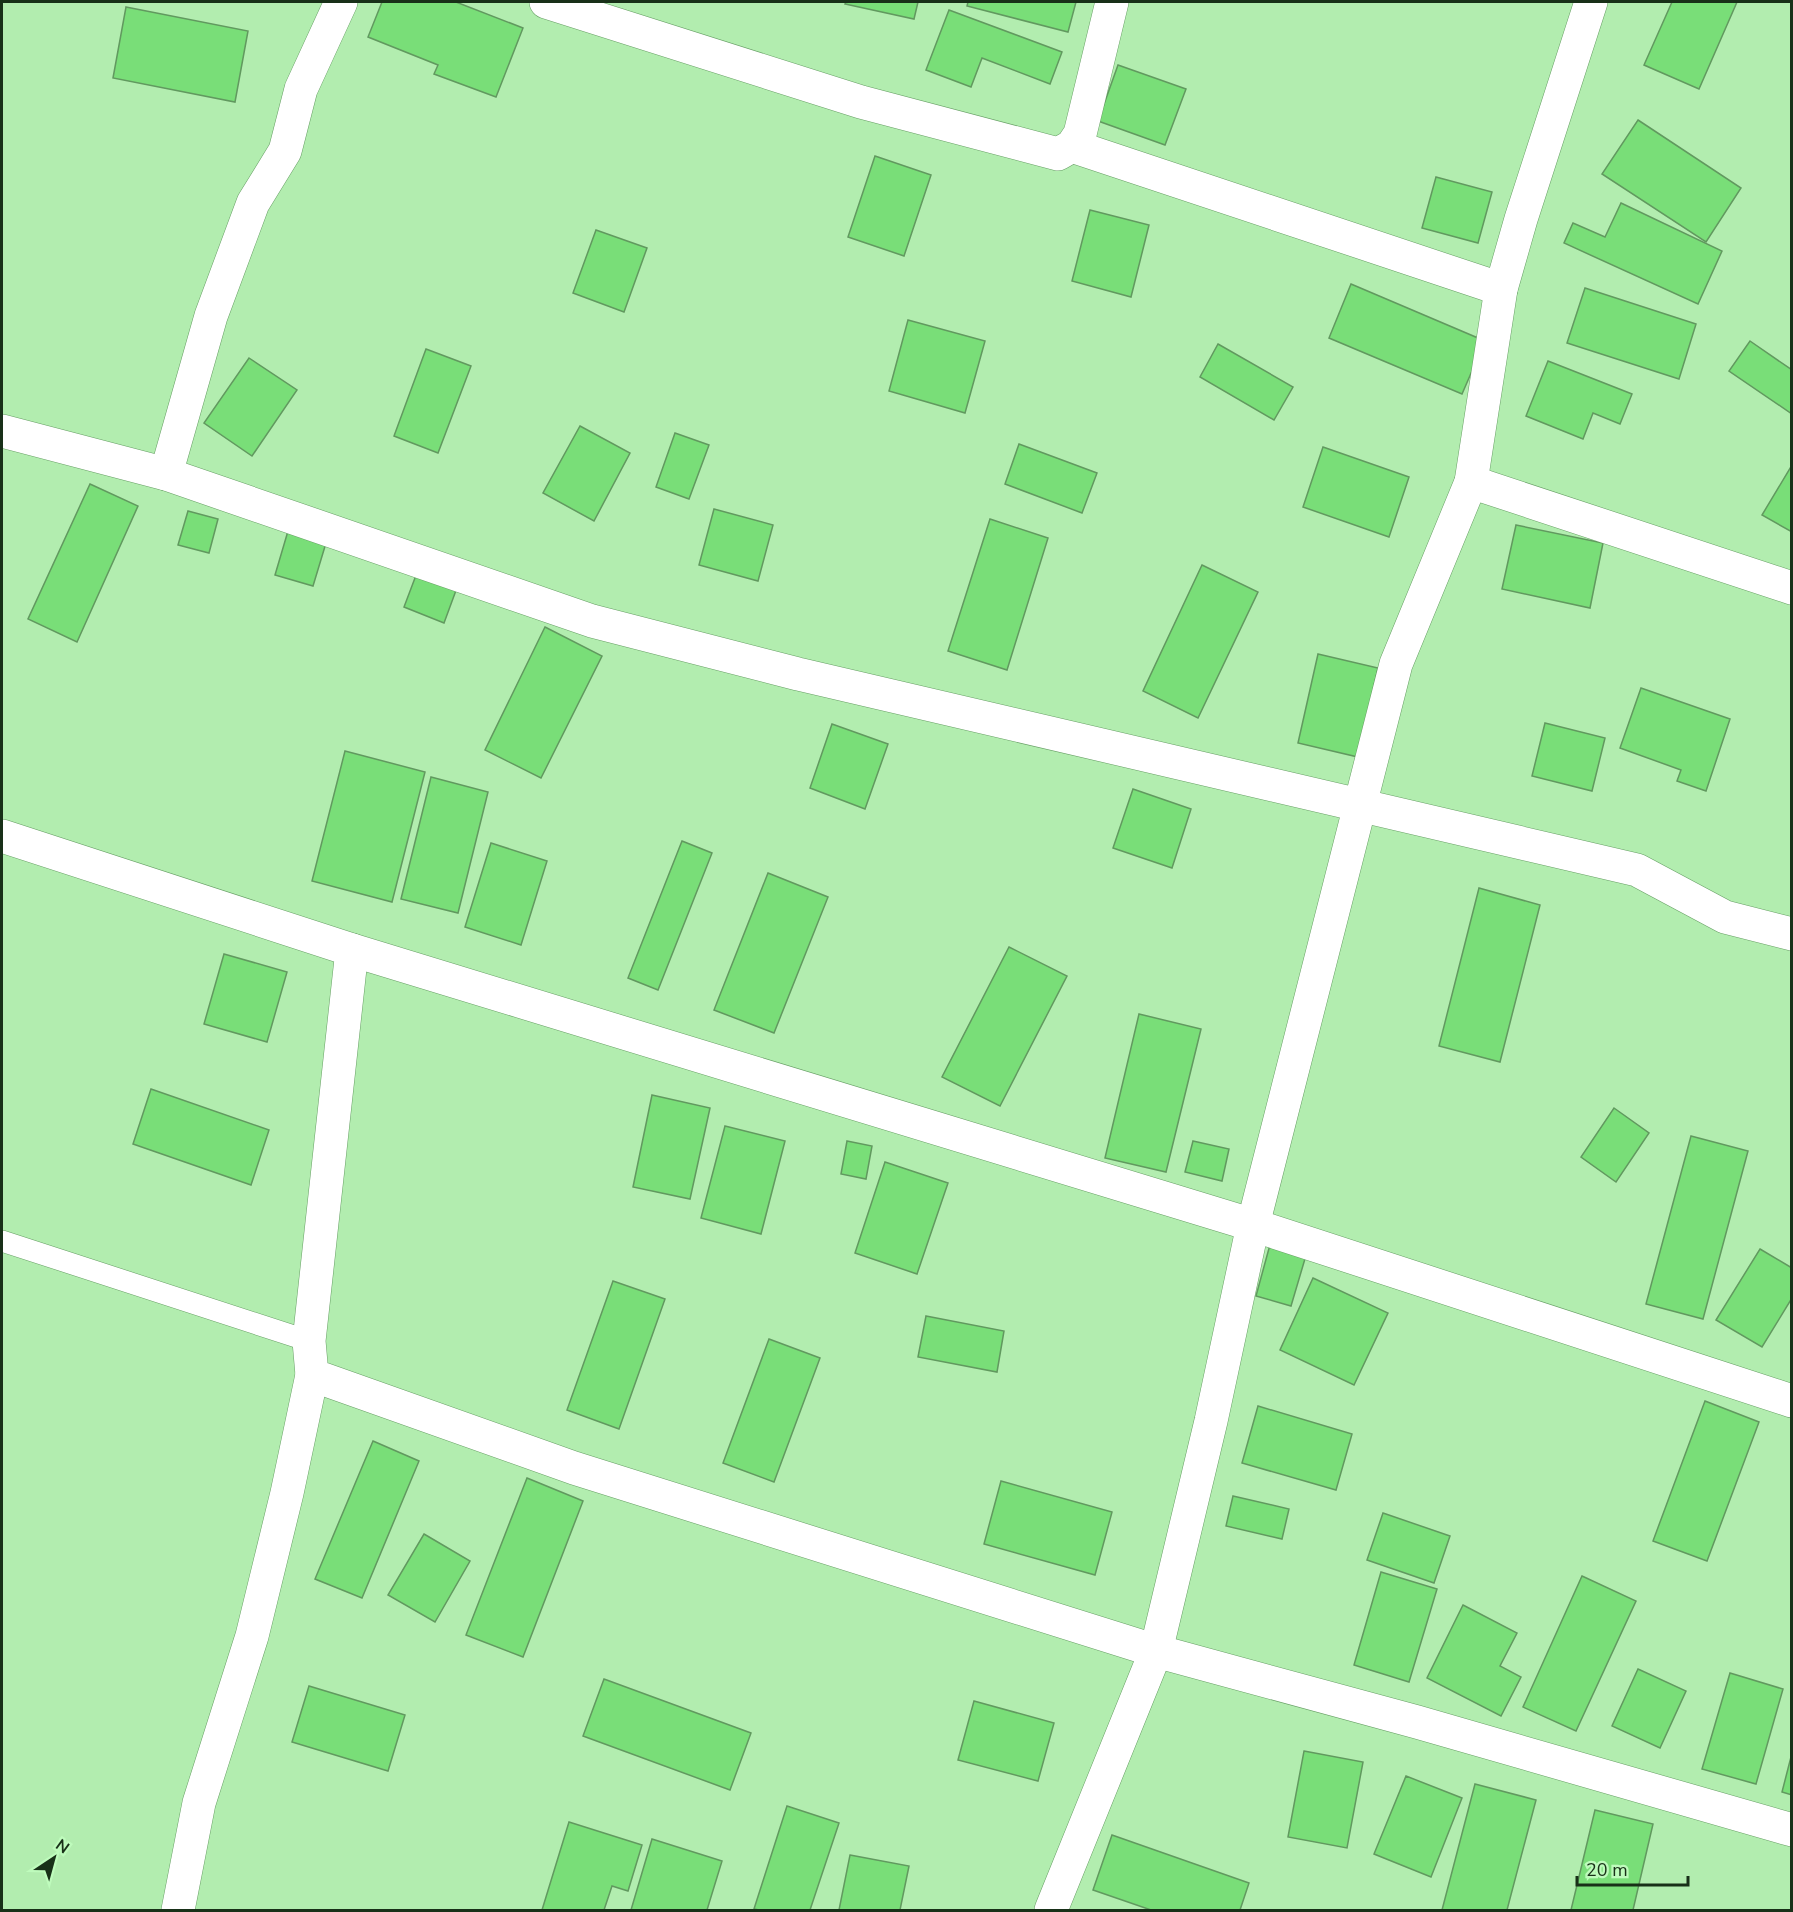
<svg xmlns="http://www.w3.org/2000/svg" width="1793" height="1912" viewBox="0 0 1793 1912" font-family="'Nunito Sans',sans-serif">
<rect width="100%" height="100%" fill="#b2edaf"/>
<g fill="#79de78" stroke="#61995f" stroke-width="1.5">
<polygon points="382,2 456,2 523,28 496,97 434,74 438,65 368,37"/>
<polygon points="846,2 918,2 914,19 845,4"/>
<polygon points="968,2 1076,2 1068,32 967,6"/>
<polygon points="1672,2 1737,2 1699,89 1644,65"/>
<polygon points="126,7 248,31 235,102 113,78"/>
<polygon points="949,10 1062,52 1050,84 982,58 971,87 926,70"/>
<polygon points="1118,65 1186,89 1165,145 1098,121"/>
<polygon points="1638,120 1741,188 1706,242 1602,174"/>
<polygon points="875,156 931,175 904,256 848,237"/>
<polygon points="1436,177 1492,192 1478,243 1422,228"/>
<polygon points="1621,203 1722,251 1698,304 1564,243 1573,223 1605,237"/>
<polygon points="1090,210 1149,225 1131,297 1072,281"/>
<polygon points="596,230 647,248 624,312 573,293"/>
<polygon points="1351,284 1485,341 1462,394 1329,338"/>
<polygon points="1585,288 1696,324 1679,379 1567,343"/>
<polygon points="908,320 985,341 965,413 889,391"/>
<polygon points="1750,341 1792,370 1792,414 1729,371"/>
<polygon points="1218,344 1293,387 1274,420 1200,377"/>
<polygon points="426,349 471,366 438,453 394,436"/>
<polygon points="249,358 297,390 252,456 204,423"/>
<polygon points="1548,361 1632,394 1620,424 1593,413 1583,439 1526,416"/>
<polygon points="580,426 630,453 594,521 543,493"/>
<polygon points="675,433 709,445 689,499 656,487"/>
<polygon points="1019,444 1097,473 1082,513 1005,484"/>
<polygon points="1323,447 1409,477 1389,537 1303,507"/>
<polygon points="1792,465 1792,532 1762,515"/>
<polygon points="90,484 138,506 77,642 28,619"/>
<polygon points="714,509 773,525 758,581 699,565"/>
<polygon points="188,511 218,519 209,553 178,545"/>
<polygon points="990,519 1048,538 1007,670 948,651"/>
<polygon points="1516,525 1603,543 1590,608 1502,589"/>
<polygon points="288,531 326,543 313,586 275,575"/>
<polygon points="1202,565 1258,592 1198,718 1143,691"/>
<polygon points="418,570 458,585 444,623 404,607"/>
<polygon points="545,627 602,656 541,778 485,750"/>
<polygon points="1318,654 1378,668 1358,757 1298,743"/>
<polygon points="1641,688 1730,719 1706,791 1677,781 1681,770 1620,748"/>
<polygon points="1545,723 1605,738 1592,791 1532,776"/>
<polygon points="832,724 888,744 865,809 810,788"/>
<polygon points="345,751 425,772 392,902 312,881"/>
<polygon points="431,777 488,792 458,913 401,899"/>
<polygon points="1133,789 1191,809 1172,868 1113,848"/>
<polygon points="682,841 712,853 658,990 628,978"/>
<polygon points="491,843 547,861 521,945 465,927"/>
<polygon points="768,873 828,897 774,1033 714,1010"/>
<polygon points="1479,888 1540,905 1500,1062 1439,1046"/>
<polygon points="1009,947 1067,976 1000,1106 942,1077"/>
<polygon points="224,954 287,972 267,1042 204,1024"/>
<polygon points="1139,1014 1201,1029 1166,1172 1105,1158"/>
<polygon points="151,1089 269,1130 251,1185 133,1144"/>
<polygon points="652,1095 710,1108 690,1199 633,1187"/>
<polygon points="1614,1108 1649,1133 1616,1182 1581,1157"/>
<polygon points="725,1126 785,1141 761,1234 701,1218"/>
<polygon points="1691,1136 1748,1151 1703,1319 1646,1304"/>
<polygon points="847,1141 872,1146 866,1179 841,1174"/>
<polygon points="1193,1141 1229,1149 1222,1181 1185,1172"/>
<polygon points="885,1162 948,1183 917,1274 855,1253"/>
<polygon points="1271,1241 1307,1252 1291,1306 1256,1296"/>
<polygon points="1760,1249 1792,1268 1792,1298 1762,1347 1716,1320"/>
<polygon points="1313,1278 1388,1313 1354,1385 1280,1350"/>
<polygon points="613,1281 665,1299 619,1429 567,1410"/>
<polygon points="926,1316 1004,1331 997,1372 918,1357"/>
<polygon points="769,1339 820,1358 774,1482 723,1463"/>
<polygon points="1705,1401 1759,1422 1707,1561 1653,1541"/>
<polygon points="1258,1406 1352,1434 1336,1490 1242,1463"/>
<polygon points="373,1441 419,1461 362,1598 315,1579"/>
<polygon points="527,1478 583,1501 523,1657 466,1635"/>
<polygon points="1001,1481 1112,1512 1095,1575 984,1544"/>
<polygon points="1233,1496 1289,1509 1282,1539 1226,1526"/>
<polygon points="1383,1513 1450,1536 1434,1583 1367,1560"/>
<polygon points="424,1534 470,1561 435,1622 388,1595"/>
<polygon points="1381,1572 1437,1589 1409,1682 1354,1665"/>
<polygon points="1582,1576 1636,1601 1576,1731 1523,1707"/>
<polygon points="1463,1605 1517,1633 1500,1666 1521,1677 1501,1716 1427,1678"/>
<polygon points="1638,1669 1686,1691 1660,1748 1612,1726"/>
<polygon points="1730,1673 1783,1689 1756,1784 1702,1769"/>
<polygon points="604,1679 751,1733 730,1790 583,1736"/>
<polygon points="309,1686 405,1715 388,1771 292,1742"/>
<polygon points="974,1701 1054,1723 1038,1781 958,1760"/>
<polygon points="1304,1751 1363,1762 1347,1848 1288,1837"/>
<polygon points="1792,1753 1792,1795 1782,1792"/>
<polygon points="1406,1776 1462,1798 1431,1877 1374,1854"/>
<polygon points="1475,1784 1536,1800 1507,1910 1442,1910"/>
<polygon points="787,1806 839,1823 810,1910 759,1910 754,1909"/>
<polygon points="1595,1810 1653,1824 1633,1910 1571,1910"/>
<polygon points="569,1822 642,1845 628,1891 612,1886 604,1910 542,1910"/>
<polygon points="1112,1835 1249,1883 1240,1910 1151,1910 1093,1890"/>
<polygon points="652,1839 722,1861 707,1910 631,1910"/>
<polygon points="850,1855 909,1866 900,1910 839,1910"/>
</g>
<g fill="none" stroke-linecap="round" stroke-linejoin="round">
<g stroke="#679f65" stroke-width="22">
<polyline id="service" points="2,1241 309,1341"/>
</g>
<g stroke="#679f65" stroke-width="34">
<g id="minor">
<polyline points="546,2 861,102 1058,154 1072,146 1080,134 1112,2"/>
<polyline points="1072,146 1501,289"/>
<polyline points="2,431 166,474 592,621 798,674 1637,870 1725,917 1792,934"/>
<polyline points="166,474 211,316 253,203 285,151 301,89 341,2"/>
<polyline points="1471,482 1792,588"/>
<polyline points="2,836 352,950 1253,1225 1792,1401"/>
<polyline points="352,950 309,1341 312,1375 574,1468 1156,1651 1417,1722 1792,1830"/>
<polyline points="178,1910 199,1803 252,1636 287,1493 312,1375"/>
<polyline points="1051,1910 1156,1651 1211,1421 1253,1225 1396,664 1471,482 1501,289 1521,219 1591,2"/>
</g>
</g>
<use href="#service" stroke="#fff" stroke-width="21"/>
<use href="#minor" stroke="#fff" stroke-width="33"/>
</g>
<rect width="1793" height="1912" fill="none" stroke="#183018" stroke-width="6"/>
<g transform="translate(54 1858) rotate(36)" stroke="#befbbc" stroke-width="4.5" paint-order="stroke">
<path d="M0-4.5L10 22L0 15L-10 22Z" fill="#183018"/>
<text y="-9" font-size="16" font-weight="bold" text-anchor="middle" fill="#183018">N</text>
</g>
<path d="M1577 1876v9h111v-9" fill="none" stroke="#183018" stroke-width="3"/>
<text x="1586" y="1876" font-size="18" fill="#183018" stroke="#befbbc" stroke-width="4.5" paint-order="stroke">20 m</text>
</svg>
